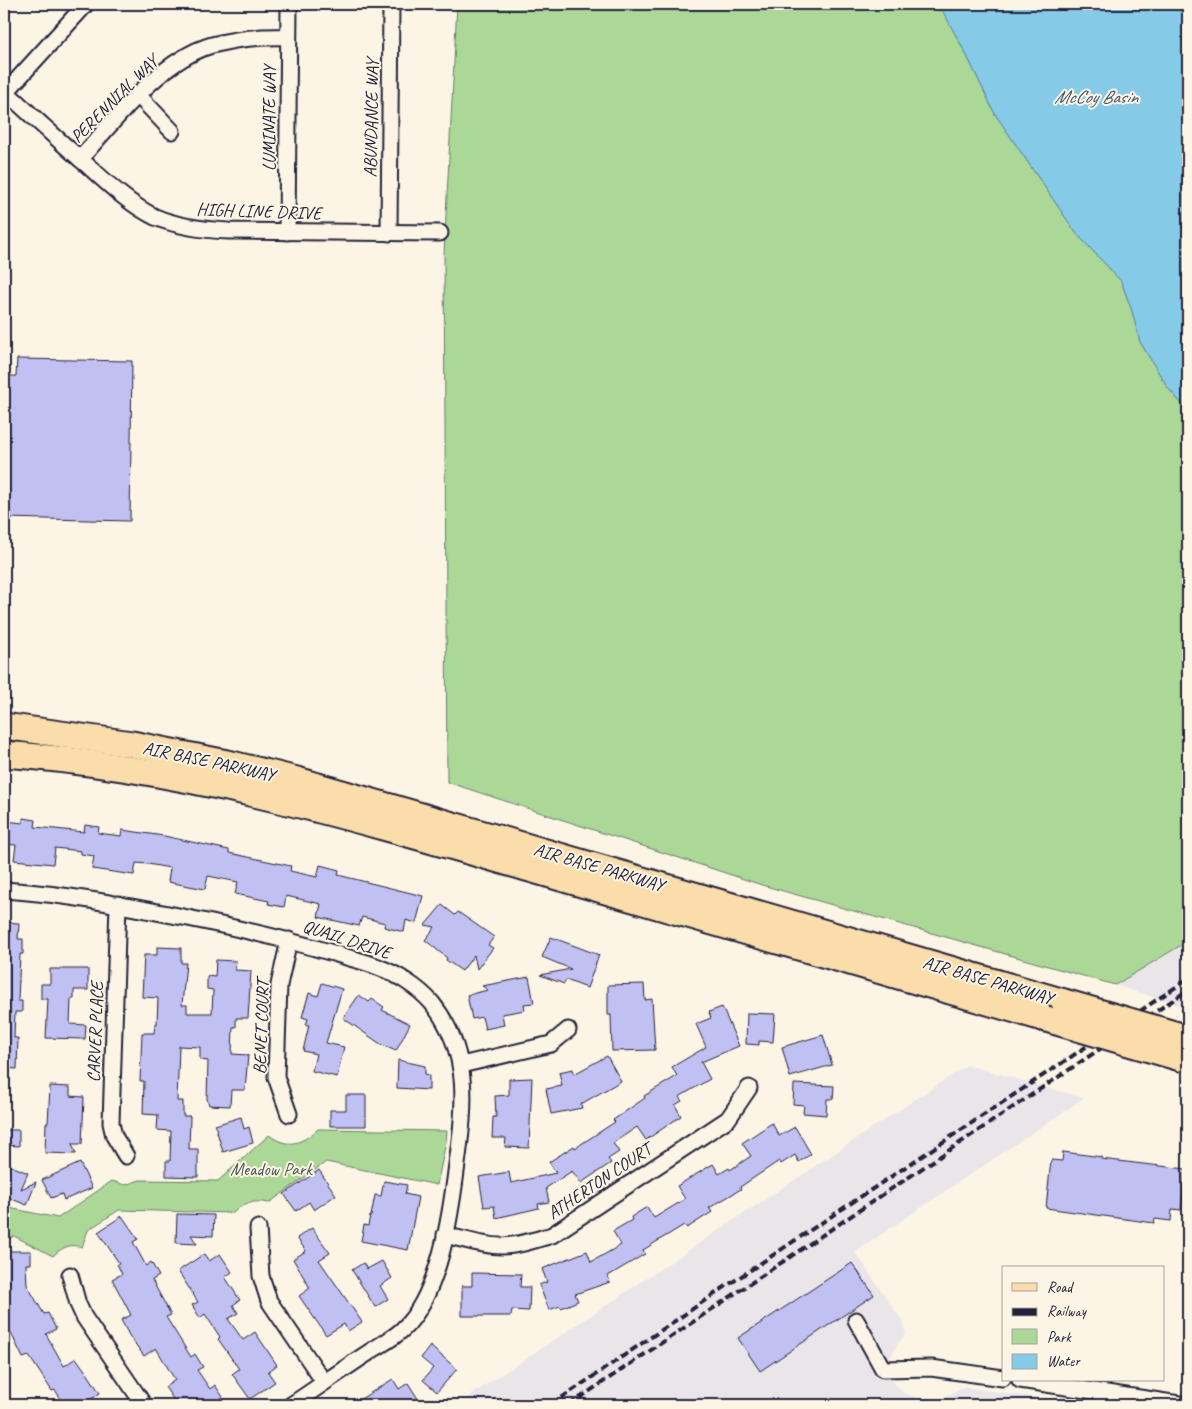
<svg xmlns="http://www.w3.org/2000/svg" width="1192" height="1409" viewBox="0 0 1192 1409" font-family="Caveat,sans-serif">
<rect width="100%" height="100%" fill="#fcf5e5"/>
<filter id="ink" filterUnits="userSpaceOnUse"><feTurbulence type="fractalNoise" baseFrequency=".02" numOctaves="2"/><feDisplacementMap in="SourceGraphic" scale="10" xChannelSelector="R" yChannelSelector="G"/><feConvolveMatrix kernelMatrix="1 2 1 2 8 2 1 2 1" color-interpolation-filters="sRGB"/></filter>
<g filter="url(#ink)">
<g fill="#eae5e9">
<polygon points="1188,941 1188,1008 1115,985 1171,952"/>
<polygon points="967,1065 1084,1098 855,1252 904,1324 906,1334 896,1346 890,1359 894,1383 903,1392 916,1398 939,1399 964,1387 1060,1401 1059,1405 456,1405"/>
</g>
<g fill="#acd897" stroke="#677d69">
<polygon points="457,4 939,4 941,7 968,58 995,114 1076,233 1121,281 1132,311 1140,342 1168,388 1188,411 1188,941 1115,985 762,885 447,782 444,254"/>
<path d="M318,1129l129,2 -1,11 -9,43 -111,-23 -57,41c-15,-3 -25,-1 -36,10l-114,-3 -31,20 -6,17c-12,-4 -21,1 -29,9l-39,-20 -10,5v-34l54,11 54,-37 13,4 15,-5 78,1 51,-46c19,14 32,9 49,-6z"/>
</g>
<polygon fill="#85cae6" stroke="#5d87a2" points="939,4 1188,4 1188,411 1168,388 1140,342 1132,311 1121,281 1076,233 995,114 968,58"/>
<g fill="#c1c0f2" stroke="#22223b">
<polygon points="17,359 132,361 130,521 4,518 4,376 16,376"/>
<polygon points="23,818 36,820 35,827 84,832 85,825 99,827 98,833 121,836 122,830 164,836 229,850 229,853 291,866 290,871 317,877 320,865 339,870 338,875 423,896 416,923 406,920 404,932 384,927 385,923 362,917 359,926 318,917 321,904 286,896 284,907 268,904 269,901 235,894 238,882 208,876 205,889 168,882 170,868 148,864 136,863 134,875 92,869 94,856 81,854 81,851 55,848 53,864 14,860 16,845 4,844 6,821 23,823"/>
<polygon points="442,905 455,915 458,912 494,937 488,945 493,948 477,969 474,955 462,971 446,960 447,958 425,940 435,927 425,925"/>
<polygon points="4,922 19,923 18,939 23,939 23,954 20,954 18,1001 22,1001 22,1012 15,1012 14,1038 18,1038 17,1069 4,1068"/>
<polygon points="551,937 599,955 587,988 566,980 564,984 540,975 571,969 542,957"/>
<polygon points="157,947 181,948 181,963 186,963 182,1005 187,1005 187,1013 212,1013 213,990 207,989 207,976 215,977 216,960 236,961 235,970 251,971 248,1018 236,1018 236,1027 233,1027 232,1054 248,1055 245,1090 231,1090 230,1106 209,1105 207,1099 208,1061 200,1060 200,1047 179,1046 177,1101 183,1101 183,1116 190,1116 189,1149 198,1149 198,1177 166,1176 166,1161 170,1161 171,1131 157,1130 158,1115 143,1114 144,1081 140,1081 142,1033 154,1033 155,1024 157,1024 158,998 142,997 144,955 157,955"/>
<polygon points="50,969 88,969 88,990 74,990 74,999 71,999 70,1024 86,1025 85,1039 46,1038 48,999 41,999 41,984 50,984"/>
<polygon points="529,977 534,1003 524,1004 525,1010 502,1014 504,1025 485,1029 482,1017 472,1019 467,995 488,990 482,986"/>
<polygon points="322,983 342,989 326,1043 344,1047 337,1077 312,1071 316,1054 303,1051 309,1025 306,1025 308,1019 302,1017 309,993 318,996"/>
<polygon points="644,984 645,1000 652,999 655,1050 612,1051 611,1015 608,1015 608,985"/>
<polygon points="359,995 369,1002 372,999 384,1007 382,1010 410,1024 396,1051 382,1045 343,1018"/>
<polygon points="722,1007 739,1046 701,1062 710,1079 679,1097 682,1101 675,1105 681,1116 646,1140 637,1127 613,1143 619,1152 608,1159 611,1163 581,1183 572,1171 546,1188 549,1202 538,1204 539,1208 496,1218 494,1206 484,1207 479,1177 509,1172 511,1183 556,1173 549,1162 574,1146 575,1148 615,1122 613,1120 645,1098 644,1096 677,1076 672,1067 706,1047 696,1024 711,1018 709,1012"/>
<polygon points="747,1013 775,1014 773,1042 759,1041 759,1045 746,1044"/>
<polygon points="823,1035 832,1065 790,1077 782,1047"/>
<polygon points="607,1056 621,1081 581,1104 582,1108 551,1114 546,1089 562,1086 559,1072 573,1069 574,1074"/>
<polygon points="398,1060 425,1066 425,1074 429,1075 429,1090 397,1088"/>
<polygon points="532,1078 529,1148 505,1147 506,1138 492,1138 493,1117 496,1117 495,1096 509,1095 509,1079"/>
<polygon points="794,1084 834,1086 833,1099 827,1099 826,1115 803,1113 804,1105 793,1104"/>
<polygon points="50,1086 70,1087 70,1096 84,1097 82,1144 72,1144 76,1154 45,1153 46,1123 48,1123"/>
<polygon points="346,1095 366,1095 366,1126 330,1126 330,1110 346,1110"/>
<polygon points="241,1117 244,1129 249,1127 253,1143 223,1152 215,1125"/>
<polygon points="772,1123 779,1136 795,1127 811,1154 799,1162 795,1155 781,1164 779,1161 740,1187 741,1189 709,1208 712,1212 687,1228 684,1225 643,1250 645,1254 608,1276 610,1282 575,1294 578,1301 561,1308 560,1306 549,1310 539,1285 547,1282 542,1269 587,1251 591,1262 621,1245 613,1231 632,1220 631,1217 647,1207 654,1218 685,1199 677,1186 713,1164 719,1174 729,1168 730,1170 751,1156 742,1143"/>
<polygon points="4,1130 19,1130 19,1146 4,1145"/>
<polygon points="1063,1152 1102,1157 1101,1159 1186,1169 1181,1210 1172,1209 1171,1221 1155,1219 1154,1223 1046,1208 1051,1160 1062,1161"/>
<polygon points="4,1163 28,1173 21,1189 36,1182 27,1205 4,1196"/>
<polygon points="80,1163 92,1188 64,1200 62,1194 51,1198 42,1180"/>
<polygon points="319,1170 336,1195 314,1210 309,1202 296,1211 284,1194"/>
<polygon points="384,1181 407,1185 405,1194 418,1197 408,1250 361,1241 364,1225 368,1226 370,1216 371,1216 375,1195 381,1196"/>
<polygon points="177,1214 214,1215 213,1236 191,1235 197,1244 176,1243"/>
<polygon points="122,1216 138,1239 133,1242 146,1266 151,1262 159,1276 152,1280 171,1315 166,1317 191,1357 195,1354 203,1367 197,1370 210,1389 215,1385 223,1397 218,1400 221,1405 177,1405 165,1387 175,1380 156,1348 144,1356 130,1337 121,1320 131,1315 112,1279 122,1274 117,1264 119,1263 98,1232"/>
<polygon points="312,1228 330,1253 319,1260 362,1322 348,1331 344,1324 326,1335 299,1296 310,1288 293,1259 306,1251 297,1238"/>
<polygon points="4,1251 31,1251 31,1264 26,1264 27,1285 44,1314 48,1313 56,1329 46,1334 64,1366 76,1358 89,1376 100,1393 90,1400 94,1405 65,1405 55,1390 52,1391 29,1356 23,1358 8,1327 4,1330"/>
<polygon points="204,1254 209,1261 220,1254 232,1272 225,1277 240,1300 233,1305 238,1313 228,1319 243,1340 255,1332 277,1365 268,1372 275,1382 250,1399 232,1374 239,1369 218,1339 220,1337 205,1314 200,1318 192,1305 198,1302 178,1271"/>
<polygon points="382,1261 392,1278 380,1286 388,1299 375,1307 352,1270 363,1263 367,1269"/>
<polygon points="852,1263 874,1295 760,1371 738,1338"/>
<polygon points="472,1273 521,1274 520,1287 530,1287 529,1311 512,1310 511,1316 462,1316 462,1286 472,1286"/>
<polygon points="430,1346 457,1369 437,1392 423,1380 433,1368 421,1358"/>
<polygon points="393,1379 399,1389 408,1383 422,1405 351,1405"/>
</g>
<g fill="none" stroke-linecap="round" stroke-linejoin="round">
<g stroke="#22223b" stroke-width="19">
<g id="street">
<path d="M4,90c27,25 54,50 82,74 21,19 43,40 69,53 24,10 49,13 74,14l211,2"/>
<polyline points="6,92 86,4"/>
<polyline points="138,95 172,131"/>
<path d="M80,159c35,-39 80,-99 132,-114 26,-7 50,-9 76,-8"/>
<polyline points="287,232 289,4"/>
<polyline points="389,233 391,4"/>
<path d="M4,890c62,4 123,16 184,28 49,10 97,21 145,35 15,5 31,8 45,14 19,7 40,20 54,36 39,49 33,102 25,161 -6,49 -17,130 -54,165 -10,10 -24,16 -35,24 -26,17 -51,35 -77,52"/>
<polyline points="118,904 111,1123 114,1136 126,1156"/>
<polyline points="461,1065 551,1044 568,1030"/>
<polyline points="289,1114 276,1077 279,985 289,940"/>
<polyline points="258,1228 261,1276 269,1301 324,1382"/>
<path d="M445,1235c18,4 37,11 56,11 17,0 34,-6 51,-11l176,-116 21,-31"/>
<polyline points="70,1275 78,1304 84,1317 144,1405"/>
<polyline points="856,1320 883,1369 931,1368 1003,1378"/>
<polyline points="1020,1380 1186,1405"/>
</g>
</g>
<g stroke="#22223b" stroke-width="29">
<g id="primary">
<polyline points="4,726 132,744 232,764 297,780 1064,1002"/>
<path d="M4,754c180,13 353,65 526,115 171,49 342,100 513,149"/>
</g>
</g>
<use href="#street" stroke="#fcf5e5" stroke-width="15"/>
<use href="#primary" stroke="#fbddab" stroke-width="25"/>
<g stroke="#22223b" stroke-width="4" stroke-dasharray="8 4" stroke-linecap="butt">
<polyline points="551,1405 722,1289 1188,979"/>
<polyline points="569,1405 1188,990"/>
</g>
<g stroke="#22223b" stroke-width="29" stroke-linecap="butt">
<g id="primary-bridge">
<polyline points="1064,1002 1188,1038"/>
<polyline points="1043,1018 1184,1059"/>
</g>
</g>
<use href="#primary-bridge" stroke="#fbddab" stroke-width="25"/>
</g>
</g>
<g text-anchor="middle" dominant-baseline="central" stroke-width="4" stroke-linejoin="round" paint-order="stroke">
<g font-size="18" fill="#22223b" stroke="#fcf5e5">
<text transform="translate(114 99) rotate(-45)">PERENNIAL WAY</text>
<text transform="translate(269 118) rotate(-90)">LUMINATE WAY</text>
<text transform="translate(371 118) rotate(-89)">ABUNDANCE WAY</text>
<text transform="translate(259 211) rotate(2)">HIGH LINE DRIVE</text>
<text transform="translate(209 761) rotate(12)">AIR BASE PARKWAY</text>
<text transform="translate(599 867) rotate(16)">AIR BASE PARKWAY</text>
<text transform="translate(347 939) rotate(18)">QUAIL DRIVE</text>
<text transform="translate(988 980) rotate(16)">AIR BASE PARKWAY</text>
<text transform="translate(261 1027) rotate(-88)">BENET COURT</text>
<text transform="translate(95 1032) rotate(-88)">CARVER PLACE</text>
<text transform="translate(599 1181) rotate(-34)">ATHERTON COURT</text>
</g>
<g font-size="18" fill="#4b5957" stroke="#fcf5e5">
<text x="271" y="1169">Meadow Park</text>
</g>
<g font-size="19" font-style="italic" fill="#40546e" stroke="#fcf5e5">
<text x="1096" y="97">McCoy Basin</text>
</g>
</g>
<rect width="1192" height="1409" fill="none" stroke="#fcf5e5" stroke-width="20"/>
<rect x="10" y="10" width="1172" height="1389" fill="none" stroke="#22223b" stroke-width="2" filter="url(#ink)"/>
<rect x="1002" y="1266" width="162" height="115" fill="#fcf5e5" stroke="#a5a1a1"/>
<rect x="1012" y="1283" width="25" height="8" fill="#fbddab" stroke="#a5a1a1"/>
<text x="1047" y="1292" font-size="15" fill="#22223b">Road</text>
<rect x="1012" y="1308" width="25" height="8" fill="#22223b" stroke="#a5a1a1"/>
<text x="1047" y="1316" font-size="15" fill="#22223b">Railway</text>
<rect x="1012" y="1329" width="25" height="15" fill="#acd897" stroke="#a5a1a1"/>
<text x="1047" y="1342" font-size="15" fill="#22223b">Park</text>
<rect x="1012" y="1354" width="25" height="15" fill="#85cae6" stroke="#a5a1a1"/>
<text x="1047" y="1366" font-size="15" fill="#22223b">Water</text>
</svg>
